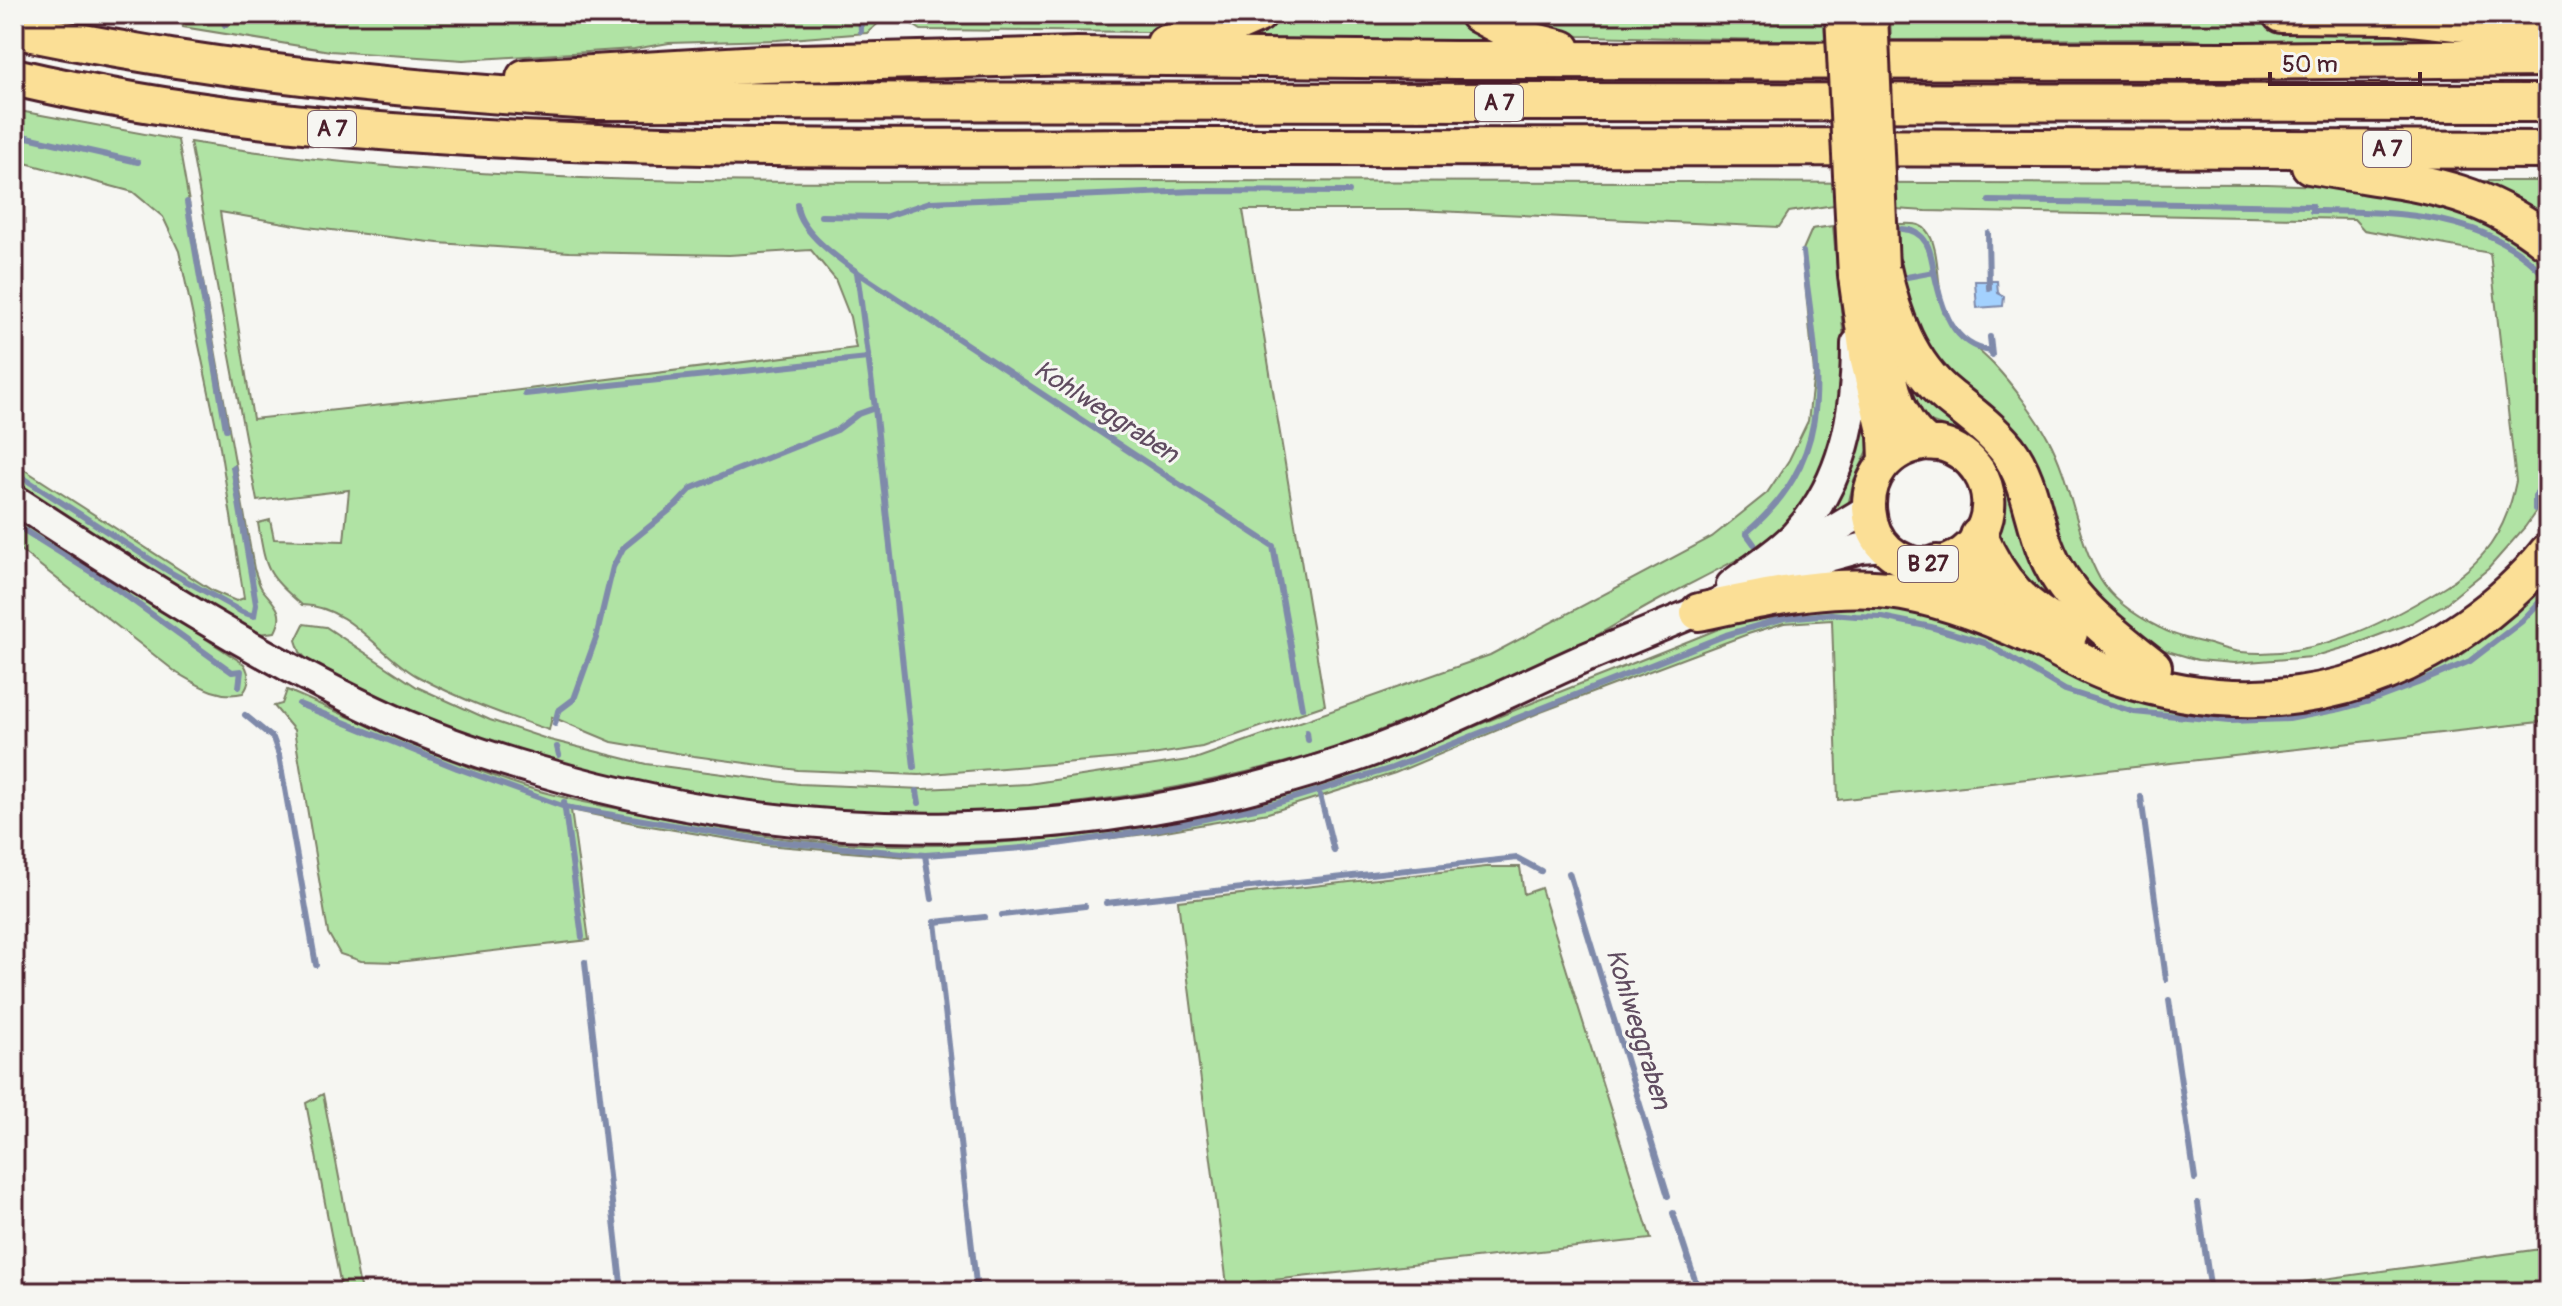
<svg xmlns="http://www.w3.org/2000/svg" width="2562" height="1306" viewBox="0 0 2562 1306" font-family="Pangolin,sans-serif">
<rect width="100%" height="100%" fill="#f6f6f2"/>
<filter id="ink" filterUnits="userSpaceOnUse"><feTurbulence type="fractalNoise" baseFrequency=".0125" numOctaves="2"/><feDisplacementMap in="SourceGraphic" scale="16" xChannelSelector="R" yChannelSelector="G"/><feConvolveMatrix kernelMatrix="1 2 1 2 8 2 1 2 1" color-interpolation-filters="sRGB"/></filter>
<g filter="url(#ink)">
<g fill="#b0e3a4" stroke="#7d8168" stroke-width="2" fill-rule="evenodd">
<polygon points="180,14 889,14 867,33 777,40 669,43 634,49 463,60 330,51 183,27"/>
<polygon points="896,14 1224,14 1185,27 1148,32 921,30"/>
<polygon points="1285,14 1457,14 1489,38 1488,45 1257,46 1253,35"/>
<polygon points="1504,14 1824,14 1825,41 1579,36 1550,32"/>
<polygon points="1890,14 2198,14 2249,24 2339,26 2501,41 2232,44 2186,39 1891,40"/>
<path d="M14,110l164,30 76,429c3,7 4,14 8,20 12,15 24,23 13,43l-17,2 -152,-89 -92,-60v-22l199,128 23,10 8,-3 -26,-163 -39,-184 -16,-34 -30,-25 -119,-32z"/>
<path d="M190,142c302,49 612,39 917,39 387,0 773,2 1160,3l85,3 101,15 73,39 22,21v232l-23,33 -37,42 -43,35 -34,19 -61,23 -38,11 -78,6 -36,-3 -34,-10 -25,-12 -50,-41 -178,-274 -12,-59 -1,-40c9,0 21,-2 28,6 15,16 10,60 19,82 10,22 33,36 49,53 16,17 43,52 54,73 24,44 27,96 52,141 13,22 38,38 60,49 14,8 29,11 45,15 12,3 24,8 36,9 71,7 139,-26 198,-62 45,-27 67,-58 77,-109l-26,-228 -126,-23 -10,-11 -428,-8 -92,-6 -45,7 -10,15 -364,-17h-172l82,495 -123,42 -56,9 -227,19 -121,-5 -104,-14 -82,-14 -60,-25 -3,13c-45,-15 -90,-31 -132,-54 -39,-22 -67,-70 -115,-71 -37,-32 -36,-35 -44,-82l12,-3 4,19 70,2 5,-51 -92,11zM220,212l87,15 131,16 131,9 160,3 82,-5 24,29 15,38 6,31 -344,43 -259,28z"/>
<polygon points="2479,181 2548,181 2548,221 2525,203"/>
<path d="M1833,226l12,125 1,34 -21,86 -35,50 -20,20c-35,21 -73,39 -109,58 -48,26 -94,56 -143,78 -38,17 -78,30 -116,45 -27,10 -53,22 -80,30 -299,87 -583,82 -876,-24 -48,-18 -94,-44 -139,-68l-7,-8 -4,-12 8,-16 22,3 91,60 73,33 60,20 96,24 153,20 124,5 105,-5 167,-25 295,-104 222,-118 55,-44 22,-33 19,-39 6,-48 -12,-121 10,-23z"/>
<path d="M1901,355l95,100 81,163 -51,-23 -28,-60c13,-38 2,-81 -36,-101 -17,-9 -35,-9 -49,-25 -7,-10 -10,-41 -12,-54z"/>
<path d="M1869,410l2,34 -17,36 -6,25 -39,29c31,-41 49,-73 60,-124z"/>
<path d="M14,512l230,152c6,10 7,19 -1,29 -25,6 -45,-8 -66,-20l-163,-128z"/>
<path d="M2548,577v144l-710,79 -6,-180 -48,3 -36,11 -207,78 -146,61 -127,40 -114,20 -131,16 -115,8 -143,-12 -127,-21 -67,-14 18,130 -191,22 -37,-1 -21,-7 -12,-21 -34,-203 -20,-24 8,-2 5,-14c76,33 151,68 230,94 44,15 93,23 139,32 44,9 89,18 133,23 161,16 329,0 485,-41 93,-25 179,-63 268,-99 60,-24 121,-47 181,-72l45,-14 91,-11 96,16 97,47 301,36c31,-10 62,-21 92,-36 35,-19 76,-59 103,-88z"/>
<polygon points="1486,867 1520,867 1524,894 1541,888 1651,1239 1227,1285 1178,901"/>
<polygon points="323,1094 361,1292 342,1292 306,1103"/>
<polygon points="2548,1248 2548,1292 2230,1292"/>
</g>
<polygon fill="#a3d1fe" stroke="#7f8aaa" stroke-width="2" points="1975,281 1997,281 1998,293 2004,296 2003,306 1977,308"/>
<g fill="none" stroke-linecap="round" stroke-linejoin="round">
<g stroke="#7f8aaa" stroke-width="6">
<polyline points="221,14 225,25"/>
<polyline points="860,14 861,31"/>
<polyline points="14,134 138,162"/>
<path d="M1989,201l323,5v5c81,1 180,0 236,69"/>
<polyline points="187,202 226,429"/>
<path d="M797,204c0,26 41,54 60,68l416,274 29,162"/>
<polyline points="821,216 884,217 930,202 1195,191 1349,192"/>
<path d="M1902,229c25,1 29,22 32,43"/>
<polyline points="1988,233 1989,288"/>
<polyline points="857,272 875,408 914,767"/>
<path d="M1907,277l27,-5c8,34 16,73 57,79"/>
<polyline points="1990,337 1992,355"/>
<polyline points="525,394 868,358"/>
<polyline points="14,472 170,572 242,612 254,616 256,604 233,467"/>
<polyline points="2535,509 2535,497 2548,473"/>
<polyline points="14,524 107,582 232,672 241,671 239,687"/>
<path d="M1754,544l-8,-11c98,-82 69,-171 57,-281"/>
<polyline points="299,704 457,768 565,807 768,841 925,855 1036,847 1153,830 1274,804 1392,768 1726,635 1784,618 1831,614 1856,616 1882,617 1931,627 1985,643 2065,690 2134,712 2229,721 2289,719 2340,709 2373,700 2418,683 2470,661 2522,621 2548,593"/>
<polyline points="245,715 273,738 279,755 316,965"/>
<polyline points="555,724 558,711 574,699 596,638 613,567 623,548 676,505 692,488 837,430 858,414 875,408"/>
<polyline points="1307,732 1308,740"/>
<polyline points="557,747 559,755"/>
<polyline points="917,791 919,803"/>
<polyline points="1320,795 1334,851"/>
<polyline points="2141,797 2166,979"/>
<polyline points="564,802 582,937"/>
<polyline points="925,855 932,899"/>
<polyline points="1569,873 1668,1196"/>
<polyline points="1106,903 1517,858 1541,871"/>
<polyline points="1002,915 1085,906"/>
<polyline points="585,962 622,1292"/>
<polyline points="2169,1000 2195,1179"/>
<polyline points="2198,1203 2211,1292"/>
<polyline points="1673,1213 1699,1292"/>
<polyline points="977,1292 935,922 985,917"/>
</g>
<g stroke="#4a1f2b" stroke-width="34">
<g id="secondary">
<path d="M14,499c122,80 246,159 378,220 47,21 98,38 147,52 267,79 559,77 823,-16 76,-27 149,-64 223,-97 81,-34 162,-67 243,-101l33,-9 24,-2"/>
<polyline points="1790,556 1868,509"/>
<path d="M1731,585c20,-16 46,-31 64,-50 49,-53 61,-121 61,-191"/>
</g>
</g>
<g stroke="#4a1f2b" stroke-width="38">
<g id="primary">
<polyline points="1855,276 1867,361 1885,435 1886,460"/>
<path d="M1884,301c1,37 2,82 20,114 4,9 15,23 24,28 2,1 10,1 12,1 16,4 30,14 39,28 24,37 -1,87 -44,92 -80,9 -93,-111 -7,-121"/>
</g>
</g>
<g stroke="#4a1f2b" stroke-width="42">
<g id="highway">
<polyline points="1478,14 1527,40 1562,49"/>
<polyline points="2281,14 2394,15 2492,26 2548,37"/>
<path d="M14,29c51,12 104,20 156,29 141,22 282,35 424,43l1954,2"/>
<polyline points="1165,44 1215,33 1258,14"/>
<path d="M14,77c175,41 352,56 531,64 204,9 408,7 612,6 464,0 927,0 1391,3"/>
<polyline points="525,78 761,64 1077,56 1455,60 2238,61 2548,58"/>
<path d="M2310,165c91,18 161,15 238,77"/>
<path d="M1882,268c10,49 27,96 66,128 21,17 42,32 59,53 22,29 25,64 37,97 20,54 65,86 109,121"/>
<path d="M1979,536c20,48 45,72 90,97"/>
<polyline points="1937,564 1961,573 2013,614"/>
<path d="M1699,612c66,-14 136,-31 204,-20 51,9 101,30 148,53 22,11 42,24 66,31 124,41 244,26 351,-50 30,-21 57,-45 80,-74"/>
</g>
</g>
<use href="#secondary" stroke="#f6f6f2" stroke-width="28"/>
<use href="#primary" stroke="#fbdf96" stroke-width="32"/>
<use href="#highway" stroke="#fbdf96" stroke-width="36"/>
<g stroke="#4a1f2b" stroke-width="38" stroke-linecap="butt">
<g id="primary-bridge">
<polyline points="1842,14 1855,276"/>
<polyline points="1871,14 1882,268"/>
</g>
</g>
<use href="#primary-bridge" stroke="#fbdf96" stroke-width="32"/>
</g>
</g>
<g text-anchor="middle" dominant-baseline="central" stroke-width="6" stroke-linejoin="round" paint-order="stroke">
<g fill="#f6f6f2" stroke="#7e6067" stroke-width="2">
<rect x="1475" y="85" width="48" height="36" rx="6"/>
<rect x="308" y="111" width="48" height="36" rx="6"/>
<rect x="2363" y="131" width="48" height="36" rx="6"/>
<rect x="1898" y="546" width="60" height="36" rx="6"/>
</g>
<g font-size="22" font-weight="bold" fill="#4a1f2b">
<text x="1499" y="103">A 7</text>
<text x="332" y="129">A 7</text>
<text x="2387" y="149">A 7</text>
<text x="1928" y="564">B 27</text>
</g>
<g font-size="26" font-style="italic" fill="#604c60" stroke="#f6f6f2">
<text transform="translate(1106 412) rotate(33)">Kohlweggraben</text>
<text transform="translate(1638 1029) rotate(73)">Kohlweggraben</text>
</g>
</g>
<rect width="2562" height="1306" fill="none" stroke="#f6f6f2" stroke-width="48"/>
<rect x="24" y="24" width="2514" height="1258" fill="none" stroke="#4a1f2b" stroke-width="3" filter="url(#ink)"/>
<path d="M2270 72v12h150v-12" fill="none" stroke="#4a1f2b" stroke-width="4"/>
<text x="2282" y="72" font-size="24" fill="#4a1f2b" stroke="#f6f6f2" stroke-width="6" paint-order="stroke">50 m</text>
</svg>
